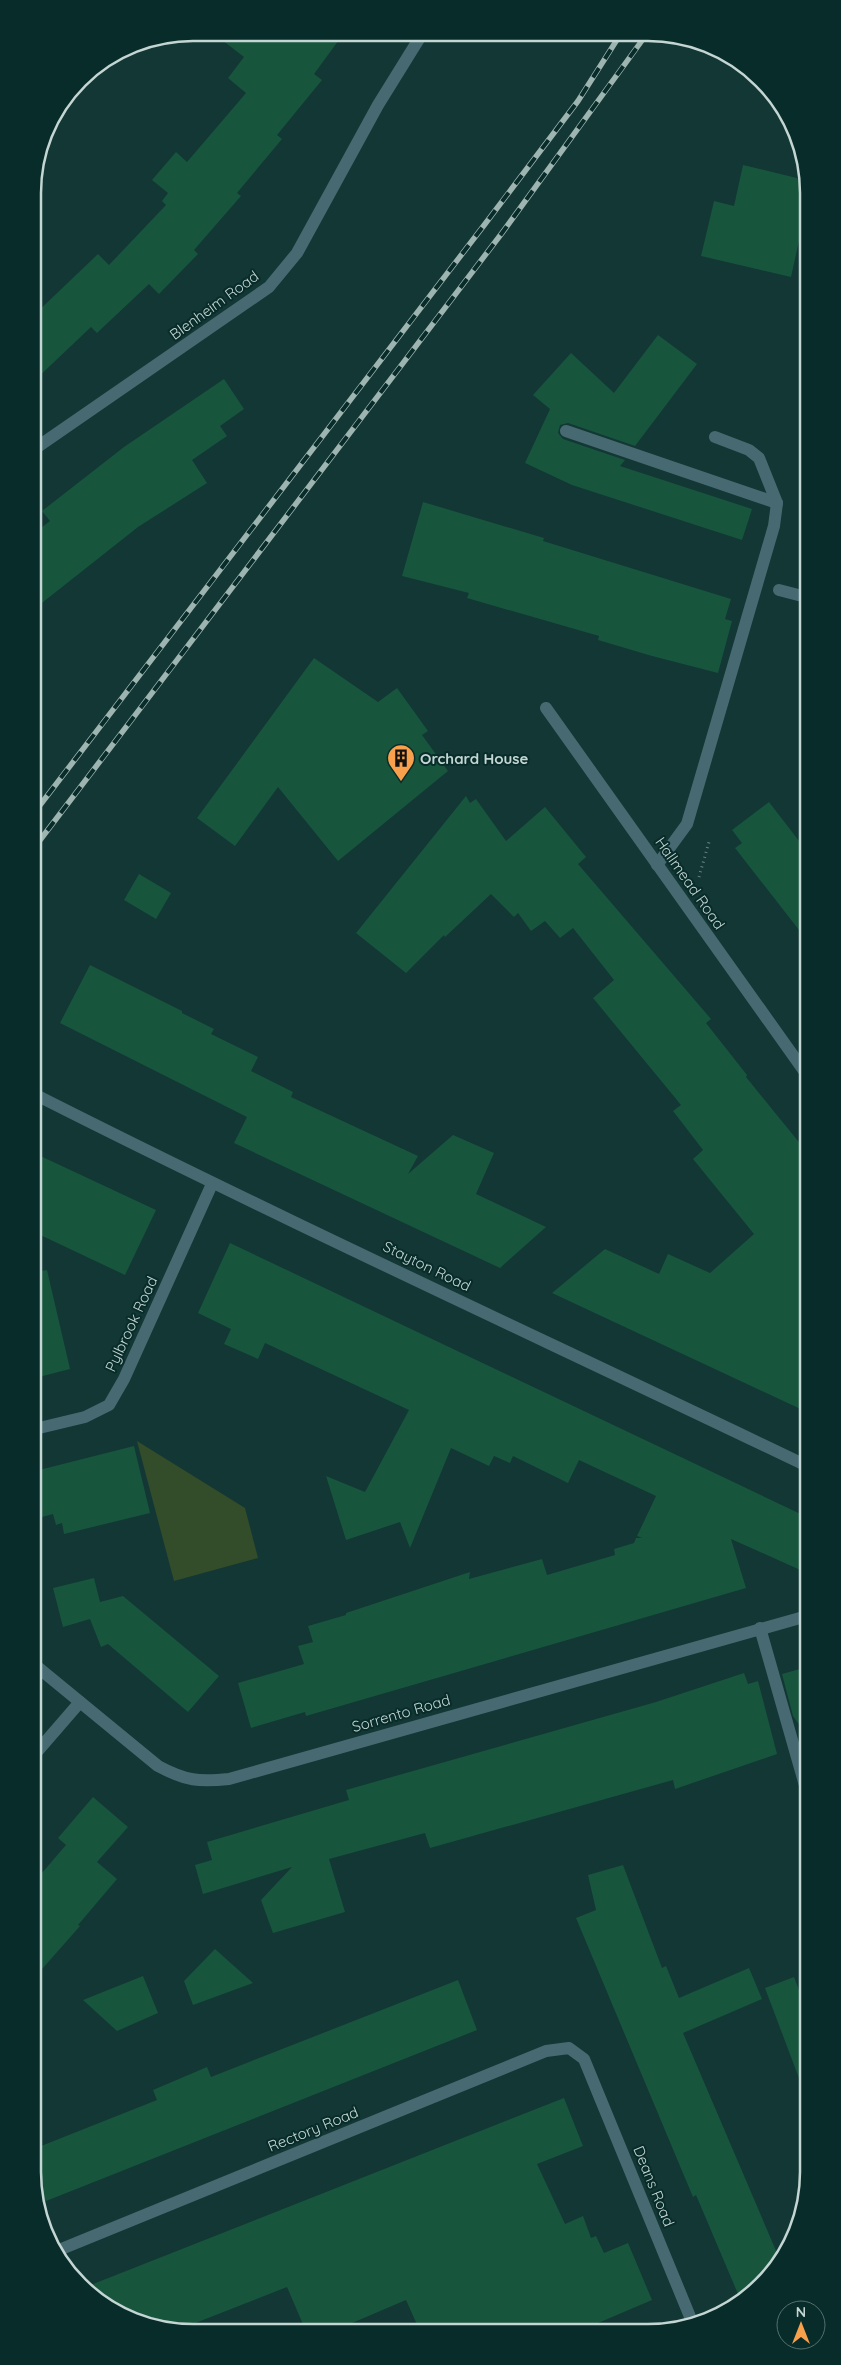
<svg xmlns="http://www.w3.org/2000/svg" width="841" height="2365" viewBox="0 0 841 2365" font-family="Quicksand,sans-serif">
<rect width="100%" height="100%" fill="#133734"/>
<polygon fill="#334c2a" points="137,1441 245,1508 258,1558 174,1581"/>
<g fill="#17553d">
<polygon points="213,33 344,33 314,74 322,80 277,135 282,139 237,193 241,196 194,250 198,254 159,294 149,284 97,333 91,327 33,382 33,316 98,254 109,265 166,205 162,201 168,193 152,180 176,152 187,162 246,93 228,78 244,57"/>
<polygon points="743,165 805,180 805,214 791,277 701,256 714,201 734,206"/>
<polygon points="658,335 697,364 635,446 568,423 560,425 558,433 563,439 625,460 620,466 752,509 742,540 572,485 525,463 550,409 533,395 571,353 614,393"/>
<polygon points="224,379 244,409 220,426 227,436 192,460 207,483 138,527 33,610 33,534 50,521 42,511 124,447"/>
<polygon points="423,502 544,538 543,541 731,599 725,619 732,621 718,673 652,656 598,640 599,636 467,598 469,593 402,576"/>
<polygon points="314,658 378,702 397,688 428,731 422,735 448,771 338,861 278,787 235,846 197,818"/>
<polygon points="466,796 470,803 476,799 506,841 545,807 586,857 578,864 711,1019 706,1023 747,1075 746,1077 807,1152 807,1412 552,1293 605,1249 659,1274 668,1254 710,1273 754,1234 693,1159 703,1150 673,1111 681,1105 593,998 614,980 573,928 560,938 545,921 531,931 518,913 514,917 491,894 445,937 444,935 406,973 356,933"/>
<polygon points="769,802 806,850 806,939 735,848 742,843 732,830"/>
<polygon points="139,874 171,893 156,919 124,900"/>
<polygon points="90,965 182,1011 182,1013 214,1029 211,1034 258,1057 251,1071 293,1092 291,1097 418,1156 408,1174 453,1135 494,1153 476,1194 546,1227 500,1268 234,1143 247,1117 60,1023"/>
<polygon points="34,1153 156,1210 125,1275 34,1232"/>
<polygon points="230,1243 807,1517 807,1573 731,1539 746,1588 306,1716 305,1712 251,1728 238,1683 304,1664 298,1646 313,1642 308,1626 346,1615 346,1613 470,1572 469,1579 542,1559 547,1575 615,1555 614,1549 634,1543 636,1538 642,1538 637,1536 656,1496 579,1460 568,1483 513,1456 510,1463 494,1456 489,1466 451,1448 410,1548 400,1522 346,1540 326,1476 365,1492 409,1410 265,1343 258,1359 224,1344 231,1329 198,1313"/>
<polygon points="47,1270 70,1369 35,1378 34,1272"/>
<polygon points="134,1446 150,1513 64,1534 62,1523 56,1525 53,1514 35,1519 35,1471"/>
<polygon points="94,1578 100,1602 123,1596 219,1676 188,1712 108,1644 101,1647 90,1619 63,1627 53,1588"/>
<polygon points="807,1667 807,1688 808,1737 793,1716 782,1674"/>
<polygon points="744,1673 748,1684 758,1681 777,1754 675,1789 673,1780 430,1848 425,1833 329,1859 345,1912 273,1933 261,1900 292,1867 203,1894 195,1865 212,1860 207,1842 349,1800 346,1790 656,1702"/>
<polygon points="93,1797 128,1827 97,1862 117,1879 78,1925 80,1926 35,1977 35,1881 66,1845 58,1838"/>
<polygon points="623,1865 662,1968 666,1966 679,1998 749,1968 762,1999 683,2033 780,2260 769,2278 741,2301 696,2195 693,2197 576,1918 596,1910 588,1875"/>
<polygon points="215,1949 253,1983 193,2005 184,1981"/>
<polygon points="143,1976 158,2013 117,2031 83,2000"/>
<polygon points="794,1977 808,2013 808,2094 805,2094 765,1988"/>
<polygon points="458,1980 477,2030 36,2205 36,2148 157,2100 153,2090 207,2067 211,2077"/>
<polygon points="564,2098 583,2146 537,2164 565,2224 583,2216 591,2238 596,2236 604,2253 628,2243 652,2300 584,2329 419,2329 406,2300 338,2329 305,2329 287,2287 180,2329 162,2329 122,2316 83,2288"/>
</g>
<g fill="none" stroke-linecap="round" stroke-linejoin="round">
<polyline stroke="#6a8683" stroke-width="3" stroke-dasharray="1 4" stroke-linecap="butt" points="699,877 709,842"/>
<g stroke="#476a72" stroke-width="12">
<polyline points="566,431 777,503"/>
<polyline points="657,865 687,824 774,526 777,503 759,458 749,450 715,437"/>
<polyline points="760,1628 808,1796"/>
</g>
<g stroke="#476a72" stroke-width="12">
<polyline points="33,450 269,287 297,253 378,105 422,34"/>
<polyline points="779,590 806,597"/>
<polyline points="546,708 807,1075"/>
<path d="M34,1094c255,129 515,248 773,372"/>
<polyline points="35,1429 85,1417 109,1405 124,1379 212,1184"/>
<path d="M35,1665l123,101c28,15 41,16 71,13l578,-163"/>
<polyline points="35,1754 80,1702"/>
<polyline points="54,2252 546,2051 569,2048 584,2059 693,2324"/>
</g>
<g stroke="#9db4b1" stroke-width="5.5">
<g id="rail">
<polyline points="34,813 485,224 578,101 620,35"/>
<polyline points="34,848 502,233 646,35"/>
</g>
</g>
<use href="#rail" stroke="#082c2a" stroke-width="4" stroke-dasharray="11" stroke-linecap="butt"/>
</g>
<defs>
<g id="building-pin" transform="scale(1.4375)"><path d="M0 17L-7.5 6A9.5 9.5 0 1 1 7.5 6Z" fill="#f8a04b" stroke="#082c2a"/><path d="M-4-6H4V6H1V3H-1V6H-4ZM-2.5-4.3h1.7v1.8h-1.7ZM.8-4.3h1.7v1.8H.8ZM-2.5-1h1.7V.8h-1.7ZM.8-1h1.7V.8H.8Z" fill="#111"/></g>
</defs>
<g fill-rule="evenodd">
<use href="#building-pin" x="401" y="758"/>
</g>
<g text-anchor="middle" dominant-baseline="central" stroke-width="4" stroke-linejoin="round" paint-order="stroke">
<g font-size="15" fill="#c3d6d3" stroke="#082c2a">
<text transform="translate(214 305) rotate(-36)">Blenheim Road</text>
<text transform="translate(690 883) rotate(55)">Hallmead Road</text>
<text transform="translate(427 1266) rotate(26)">Stayton Road</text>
<text transform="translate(131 1324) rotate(-65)">Pylbrook Road</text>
<text transform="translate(401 1713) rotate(-16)">Sorrento Road</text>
<text transform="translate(313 2129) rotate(-22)">Rectory Road</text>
<text transform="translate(654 2186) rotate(68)">Deans Road</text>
</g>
<g font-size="15" font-weight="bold" fill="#c3d6d3" stroke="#082c2a" text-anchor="start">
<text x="420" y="758">Orchard House</text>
</g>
</g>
<path d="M0 0H841V2365H0ZM193 41H648A152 152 0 0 1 800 193V2172A152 152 0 0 1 648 2324H193A152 152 0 0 1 41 2172V193A152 152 0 0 1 193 41Z" fill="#082c2a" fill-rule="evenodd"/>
<path fill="none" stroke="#c3d6d3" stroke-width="2.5" d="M193 41H648A152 152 0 0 1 800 193V2172A152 152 0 0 1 648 2324H193A152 152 0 0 1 41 2172V193A152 152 0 0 1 193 41Z"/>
<g transform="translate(801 2325)"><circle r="24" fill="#082c2a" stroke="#53706e"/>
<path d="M0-4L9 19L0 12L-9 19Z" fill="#f8a04b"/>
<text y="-8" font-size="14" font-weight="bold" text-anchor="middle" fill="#c3d6d3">N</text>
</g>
</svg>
